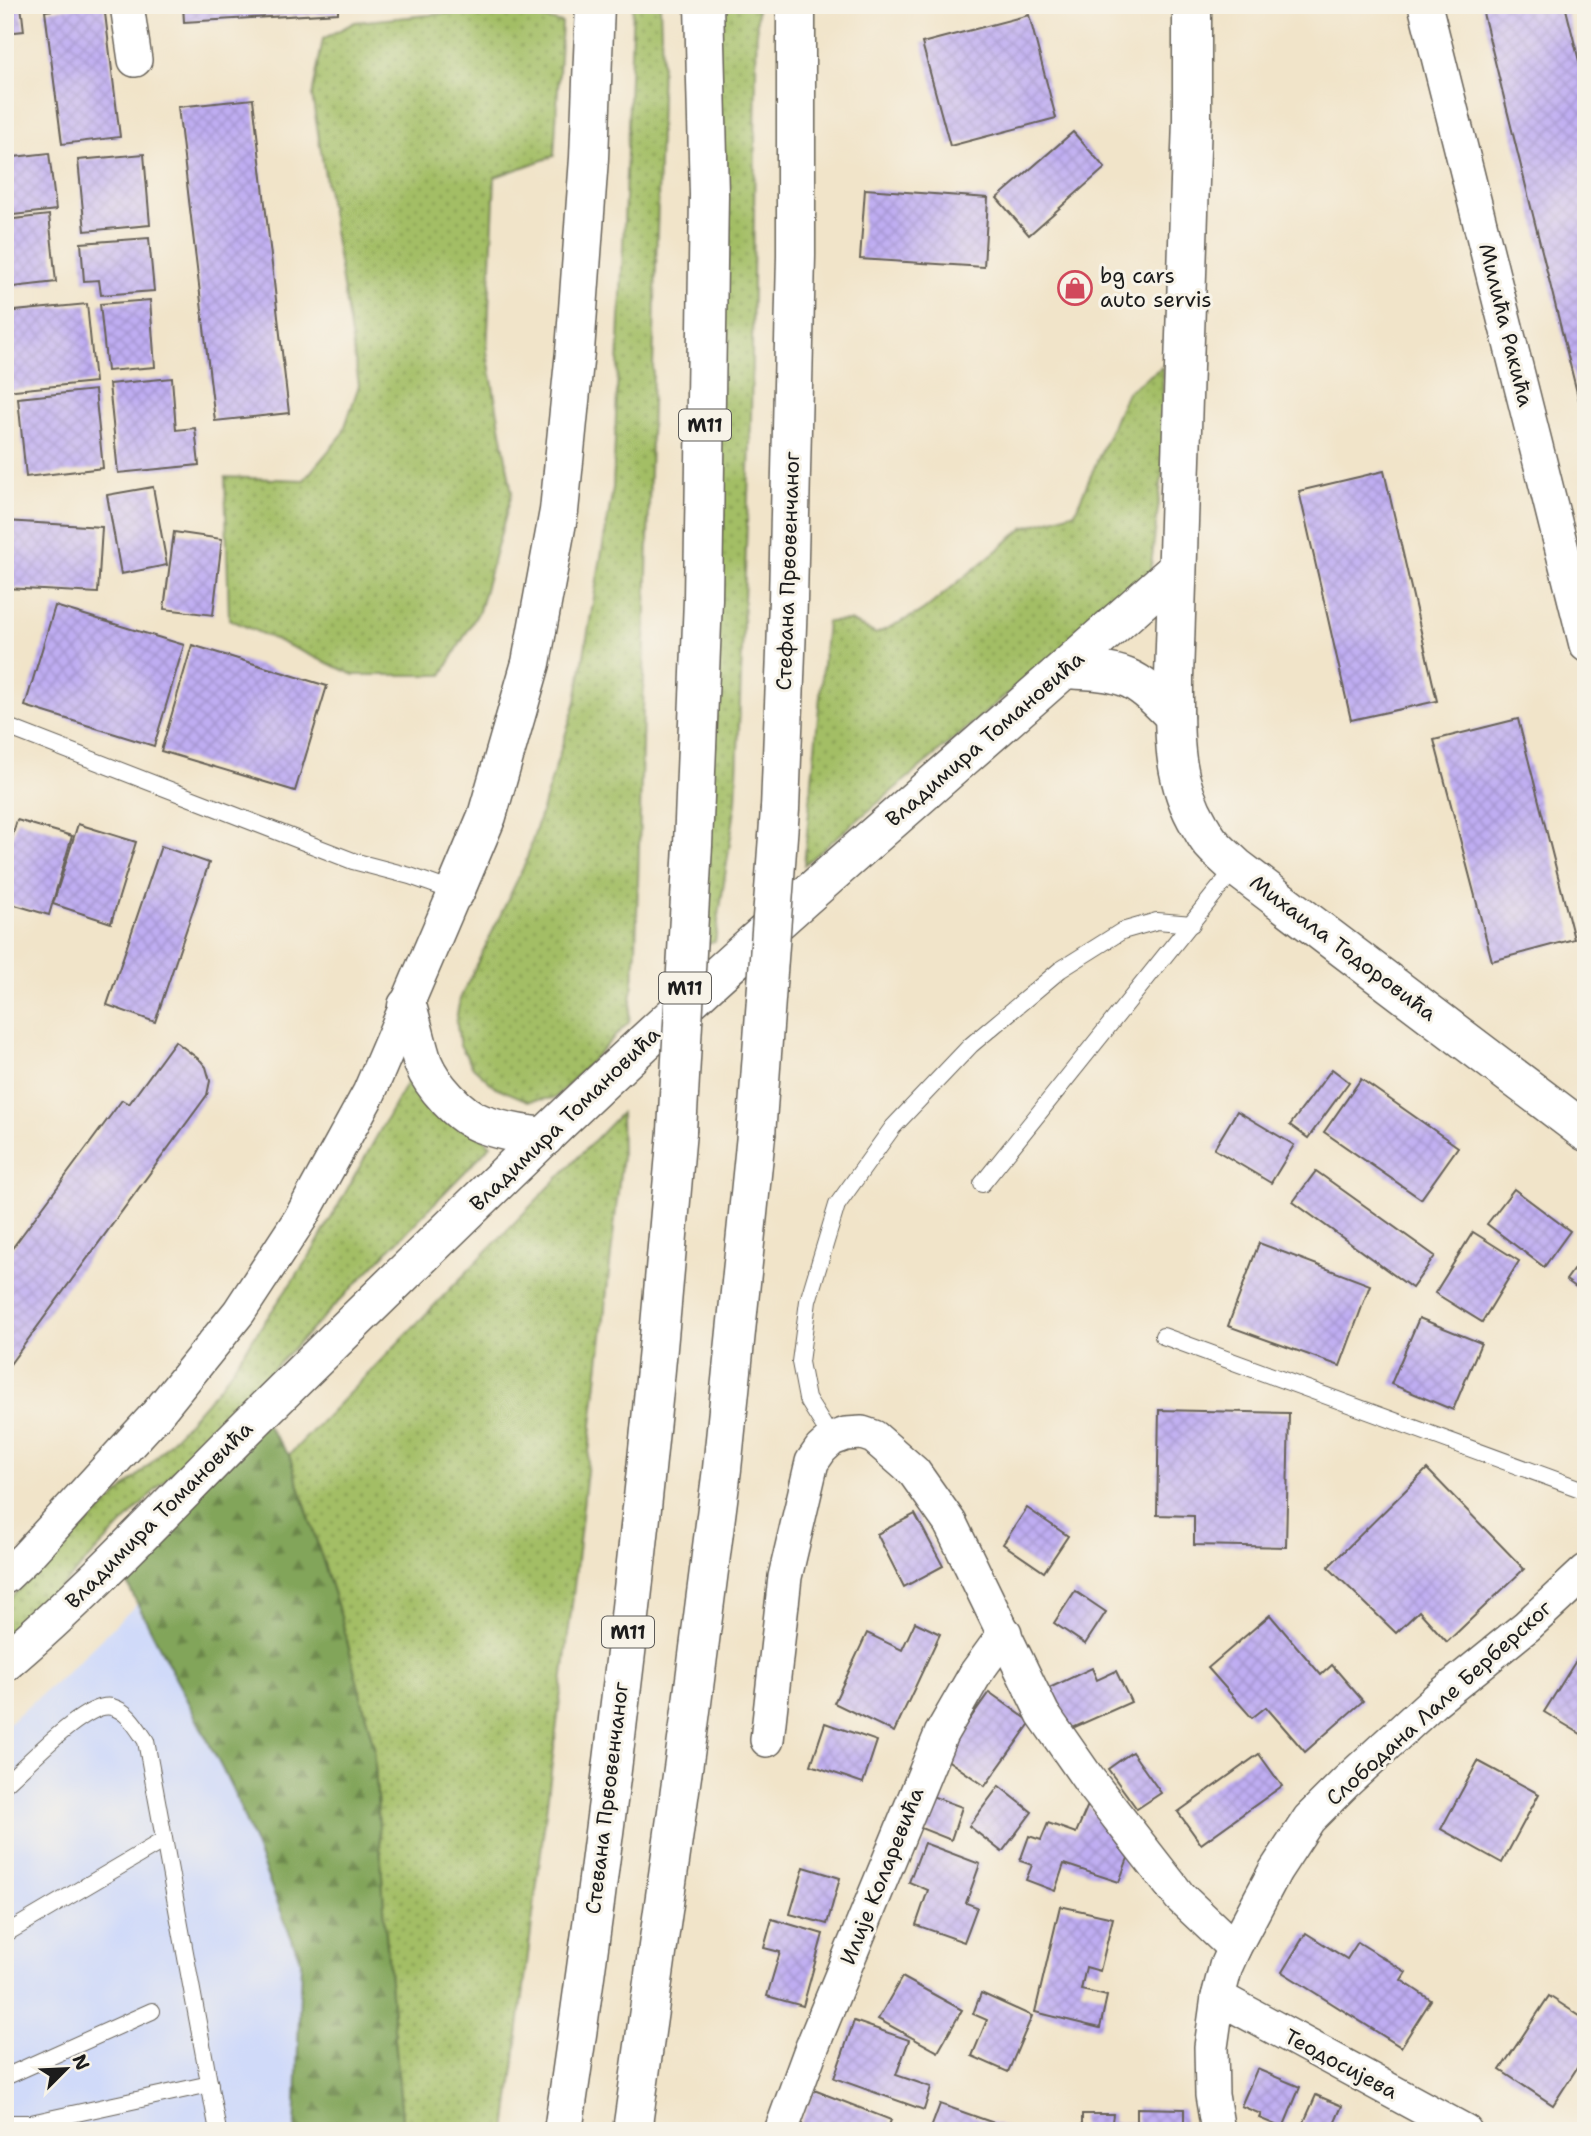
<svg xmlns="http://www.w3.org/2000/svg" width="1591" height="2136" viewBox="0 0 1591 2136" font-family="'Shantell Sans',sans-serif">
<defs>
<pattern id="grass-dots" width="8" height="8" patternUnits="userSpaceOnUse" patternTransform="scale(1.75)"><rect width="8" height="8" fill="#a3be65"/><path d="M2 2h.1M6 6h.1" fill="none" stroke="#849a52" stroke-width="1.8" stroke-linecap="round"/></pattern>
<pattern id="forest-firs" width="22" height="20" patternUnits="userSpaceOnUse" patternTransform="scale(1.75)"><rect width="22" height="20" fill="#82a55a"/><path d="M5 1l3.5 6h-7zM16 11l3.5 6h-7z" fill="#6a864a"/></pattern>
<pattern id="building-cross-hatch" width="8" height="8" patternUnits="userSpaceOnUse" patternTransform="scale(1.75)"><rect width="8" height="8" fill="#bfadf2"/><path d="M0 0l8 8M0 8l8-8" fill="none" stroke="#a494cf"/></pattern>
</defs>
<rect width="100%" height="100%" fill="#f7f3e8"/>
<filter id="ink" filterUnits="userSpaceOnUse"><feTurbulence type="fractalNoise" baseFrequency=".0143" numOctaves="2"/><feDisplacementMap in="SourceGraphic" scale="14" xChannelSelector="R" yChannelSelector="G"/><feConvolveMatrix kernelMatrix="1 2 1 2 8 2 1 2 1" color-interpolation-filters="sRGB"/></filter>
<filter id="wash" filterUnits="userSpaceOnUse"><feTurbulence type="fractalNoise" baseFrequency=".00686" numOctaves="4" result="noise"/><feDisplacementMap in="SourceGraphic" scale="28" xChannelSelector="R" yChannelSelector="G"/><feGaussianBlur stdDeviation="1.57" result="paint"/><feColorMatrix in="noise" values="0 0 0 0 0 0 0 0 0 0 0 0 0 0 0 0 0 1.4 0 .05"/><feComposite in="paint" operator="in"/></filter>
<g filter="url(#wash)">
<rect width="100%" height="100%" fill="#f1e4c9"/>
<polygon fill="#d0daf9" points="139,1602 233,1790 301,1962 295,2131 5,2131 5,1726 62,1677"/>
<g fill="url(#grass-dots)" stroke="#606d40" stroke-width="2">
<polygon points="633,5 660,5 662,62 636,950 629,1022 555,1098 528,1101 495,1087 473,1067 460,1045 456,1019 460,999 525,864 576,701 613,488"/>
<polygon points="718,5 757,5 751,420 736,803 715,942 705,944"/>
<polygon points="503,8 562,23 554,156 495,177 487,352 512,493 479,611 442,675 354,675 229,619 225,477 304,480 342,435 359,385 312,96 323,39 355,22"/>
<polygon points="1162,367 1165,451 1150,574 804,865 827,622 850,621 876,634 923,611 1024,528 1075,512 1127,392"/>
<polygon points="411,1075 491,1145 33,1616 5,1638 5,1603 154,1460 221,1385 311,1254"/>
<polygon points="621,1113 622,1156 573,1596 506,2131 403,2131 385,1923 374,1748 341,1617 289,1455"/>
</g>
<polygon fill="url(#forest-firs)" stroke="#4f603b" stroke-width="2" points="259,1415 289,1455 341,1617 374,1748 385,1923 403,2131 295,2131 301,1962 233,1790 115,1560"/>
<g id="blocks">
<g fill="url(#building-cross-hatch)">
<polygon points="5,5 21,5 24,31 5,33"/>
<polygon points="93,5 104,5 120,137 62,144 45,11"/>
<polygon points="183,5 338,5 338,13 184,22"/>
<polygon points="1481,5 1565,5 1586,89 1586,429"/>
<polygon points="1029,15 1056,118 950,146 922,43"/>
<polygon points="253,99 289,413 215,421 178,107"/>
<polygon points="1073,132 1105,168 1029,235 997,198"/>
<polygon points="49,153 56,210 5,216 5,158"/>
<polygon points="144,154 150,225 85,231 78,160"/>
<polygon points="865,189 988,198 984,267 860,259"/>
<polygon points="49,215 56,282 5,288 5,220"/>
<polygon points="149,238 154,291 101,295 99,280 84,281 81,243"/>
<polygon points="150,300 155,367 107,371 100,304"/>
<polygon points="87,304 95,382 5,391 5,312"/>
<polygon points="172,378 176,430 195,428 199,465 118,473 109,384"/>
<polygon points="95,390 103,468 26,477 18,398"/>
<polygon points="1384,471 1437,701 1351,720 1299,491"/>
<polygon points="153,487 167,565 121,574 107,495"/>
<polygon points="5,521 102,527 98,593 5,588"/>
<polygon points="174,532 222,539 213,615 164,609"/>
<polygon points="55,606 184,645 154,746 25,706"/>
<polygon points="192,645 327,686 295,791 161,751"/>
<polygon points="1518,719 1574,939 1492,961 1434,740"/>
<polygon points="17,820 72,836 49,915 5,902 5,861"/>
<polygon points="78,824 136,842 111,923 53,904"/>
<polygon points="161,846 209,863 155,1022 107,1005"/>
<polygon points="175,1041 201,1061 206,1067 210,1081 207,1095 5,1371 5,1258 122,1100 129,1104"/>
<polygon points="1332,1069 1349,1082 1308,1138 1290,1125"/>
<polygon points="1361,1079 1458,1147 1421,1199 1324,1132"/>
<polygon points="1237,1111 1294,1145 1271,1183 1214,1149"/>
<polygon points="1316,1171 1435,1256 1412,1288 1293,1202"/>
<polygon points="1514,1189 1570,1231 1544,1267 1487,1224"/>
<polygon points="1473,1232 1519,1261 1482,1322 1435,1293"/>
<polygon points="1259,1243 1370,1285 1340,1366 1228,1326"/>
<polygon points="1586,1252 1586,1294 1566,1280"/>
<polygon points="1419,1318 1481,1343 1453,1410 1391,1384"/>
<polygon points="1159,1410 1289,1413 1286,1547 1194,1545 1194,1516 1157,1515"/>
<polygon points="1427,1469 1524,1569 1447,1642 1419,1611 1396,1633 1328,1567"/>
<polygon points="1027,1508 1068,1536 1044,1572 1003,1544"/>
<polygon points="915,1514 943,1566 904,1587 877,1534"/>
<polygon points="1075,1591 1106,1612 1085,1644 1054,1623"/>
<polygon points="1270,1615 1321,1675 1332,1665 1363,1701 1305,1752 1266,1707 1252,1718 1208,1668"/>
<polygon points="915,1622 940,1634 894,1732 834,1703 867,1633 902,1650"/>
<polygon points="1582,1651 1586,1653 1586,1737 1544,1712"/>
<polygon points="1092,1668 1097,1680 1116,1671 1131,1702 1066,1731 1047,1689"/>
<polygon points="989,1692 1031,1722 985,1786 943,1757"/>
<polygon points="825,1723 877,1741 863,1783 811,1765"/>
<polygon points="1132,1752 1161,1793 1137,1809 1108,1769"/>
<polygon points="1259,1754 1282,1786 1201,1844 1178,1812"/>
<polygon points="1478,1761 1539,1794 1502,1863 1441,1829"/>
<polygon points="999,1786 1032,1812 1002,1852 969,1826"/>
<polygon points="929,1795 962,1807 951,1840 918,1827"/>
<polygon points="1088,1805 1128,1858 1119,1882 1064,1864 1055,1891 1026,1880 1032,1865 1020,1861 1029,1836 1041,1840 1048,1823 1076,1833"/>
<polygon points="924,1843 980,1864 966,1903 977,1907 964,1942 916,1925 928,1890 909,1882"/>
<polygon points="804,1867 840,1878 827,1924 790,1914"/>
<polygon points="1060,1906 1113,1918 1100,1971 1086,1967 1081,1990 1107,1996 1100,2028 1035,2012"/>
<polygon points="772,1919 823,1934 803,2006 767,1996 780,1952 764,1948"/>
<polygon points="1306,1933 1347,1959 1358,1942 1406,1972 1401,1980 1431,2000 1401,2047 1282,1972"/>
<polygon points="902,1977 962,2010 938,2052 878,2019"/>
<polygon points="981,1993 1032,2016 1008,2072 972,2056 987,2020 973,2014"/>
<polygon points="1549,1996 1586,2020 1586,2054 1553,2105 1500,2070"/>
<polygon points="854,2021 909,2040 896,2075 931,2087 924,2110 834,2078"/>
<polygon points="1257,2069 1300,2087 1283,2128 1259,2118 1261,2114 1241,2106"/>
<polygon points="814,2090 891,2120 887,2131 815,2131 800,2125"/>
<polygon points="1316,2095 1342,2106 1331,2131 1300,2131"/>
<polygon points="940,2104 1014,2130 1014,2131 930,2131"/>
<polygon points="1137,2108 1184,2109 1184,2131 1082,2131 1082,2114 1113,2114 1112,2122 1137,2122"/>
</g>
</g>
</g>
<g filter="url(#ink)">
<use href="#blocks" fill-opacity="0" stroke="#676259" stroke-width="2"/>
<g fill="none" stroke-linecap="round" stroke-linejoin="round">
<g stroke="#676259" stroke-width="18">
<g id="service">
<polyline points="5,726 353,861 410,876 455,892"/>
<polyline points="982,1184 1236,867"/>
<polyline points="1163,1336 1586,1491"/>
<polyline points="832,1439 807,1399 800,1362 808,1301 837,1205 893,1127 971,1045 1060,970 1122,931 1157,921 1192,924"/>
<path d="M5,1784c20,-17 81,-84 107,-77 16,4 25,21 34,34l72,390"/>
<polyline points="5,1934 164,1840"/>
<polyline points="5,2077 152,2011"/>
<polyline points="5,2123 31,2123 210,2084"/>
</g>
</g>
<g stroke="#676259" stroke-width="36">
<g id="minor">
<polyline points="127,5 135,60"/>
<polyline points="1425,5 1586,645"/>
<polyline points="5,1577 26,1557 156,1415 239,1312 300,1219 369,1093 455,892"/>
<polyline points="767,1740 785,1577 812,1462 821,1449 832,1439 846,1434 862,1433 874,1437 914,1472 950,1523 1043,1714 1089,1780 1180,1897 1234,1948"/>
<polyline points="1218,1997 1465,2131"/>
<polyline points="781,2131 810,2052 941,1734 976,1673 1005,1633"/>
<polyline points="1218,2131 1212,2095 1211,2047 1218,1997 1226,1966 1234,1948 1275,1871 1309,1819 1345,1783 1433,1702 1527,1626 1586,1571"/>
</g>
</g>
<g stroke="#676259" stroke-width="41">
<g id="tertiary">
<path d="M1192,5v114l-18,558c0,54 -3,101 26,149 4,6 7,13 12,18 7,8 16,15 24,23l350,265"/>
<path d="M1066,669c58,3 67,4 108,47"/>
<path d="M407,1006c6,19 10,39 16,57 9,22 36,53 59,61 19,7 42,11 63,13"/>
<path d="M5,1662c90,-76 170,-164 254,-247 93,-92 188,-184 282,-275 205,-198 423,-380 635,-570"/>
</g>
</g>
<g stroke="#676259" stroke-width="41">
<g id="trunk">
<polyline points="780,809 788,600 796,256 796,5"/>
<polyline points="693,845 703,599 709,195 704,5"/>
<polyline points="455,892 487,816 531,663 559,511 575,351 589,158 595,5"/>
<path d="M563,2131c36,-243 66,-487 90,-731 9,-90 16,-179 24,-269"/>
<polyline points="632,2131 689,1726 722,1469 756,1135"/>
</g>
</g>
<use href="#service" stroke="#fff" stroke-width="16"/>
<use href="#minor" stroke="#fff" stroke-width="33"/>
<use href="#tertiary" stroke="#fff" stroke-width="38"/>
<use href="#trunk" stroke="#fff" stroke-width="38"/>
<g stroke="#676259" stroke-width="41" stroke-linecap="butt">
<g id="trunk-bridge">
<polyline points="677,1131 693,845"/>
<polyline points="756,1135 780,809"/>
</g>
</g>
<use href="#trunk-bridge" stroke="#fff" stroke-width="38"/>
</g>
</g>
<defs>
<g id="shop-ring" transform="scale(1.75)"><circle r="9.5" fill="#f7f3e8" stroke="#d1495b" stroke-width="1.5"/><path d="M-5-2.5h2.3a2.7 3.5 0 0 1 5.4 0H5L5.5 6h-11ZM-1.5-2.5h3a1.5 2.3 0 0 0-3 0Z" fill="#d1495b"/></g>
</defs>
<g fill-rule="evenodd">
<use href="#shop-ring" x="1075" y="288"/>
</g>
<g text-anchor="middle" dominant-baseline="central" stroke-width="6" stroke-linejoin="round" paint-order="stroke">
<g fill="#f7f3e8" stroke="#5e5c59" stroke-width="2">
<rect x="679" y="409.5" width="52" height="31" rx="5"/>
<rect x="659" y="972.5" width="52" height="31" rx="5"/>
<rect x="602" y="1616.5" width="52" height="31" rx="5"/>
</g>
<g font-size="19" font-weight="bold" fill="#1c1c1c">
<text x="705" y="425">M11</text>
<text x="685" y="988">M11</text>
<text x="628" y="1632">M11</text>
</g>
<g font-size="21" fill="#1c1c1c" stroke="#f7f3e8" text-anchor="start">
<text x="1100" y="276">bg cars<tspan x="1100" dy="24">auto servis</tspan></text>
</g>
<g font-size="21" fill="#1c1c1c" stroke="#f7f3e8">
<text transform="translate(1506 325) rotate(76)">Милића Ракића</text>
<text transform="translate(788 571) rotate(-88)">Стефана Првовенчаног</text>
<text transform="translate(985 739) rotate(-41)">Владимира Томановића</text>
<text transform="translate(1343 948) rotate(37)">Михаила Тодоровића</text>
<text transform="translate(565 1119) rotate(-44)">Владимира Томановића</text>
<text transform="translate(159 1515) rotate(-45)">Владимира Томановића</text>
<text transform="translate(1439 1703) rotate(-42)">Слободана Лале Берберског</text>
<text transform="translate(607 1798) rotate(-83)">Стевана Првовенчаног</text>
<text transform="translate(882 1876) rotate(-68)">Илије Коларевића</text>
<text transform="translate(1341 2064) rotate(28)">Теодосијева</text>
</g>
</g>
<rect width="1591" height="2136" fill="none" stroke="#f7f3e8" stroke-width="28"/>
<g transform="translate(66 2069) rotate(66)" stroke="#f7f3e8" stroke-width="5" paint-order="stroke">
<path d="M0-5L12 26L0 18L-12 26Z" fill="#1c1c1c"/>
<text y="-10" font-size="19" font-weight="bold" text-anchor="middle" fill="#1c1c1c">N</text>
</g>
</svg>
